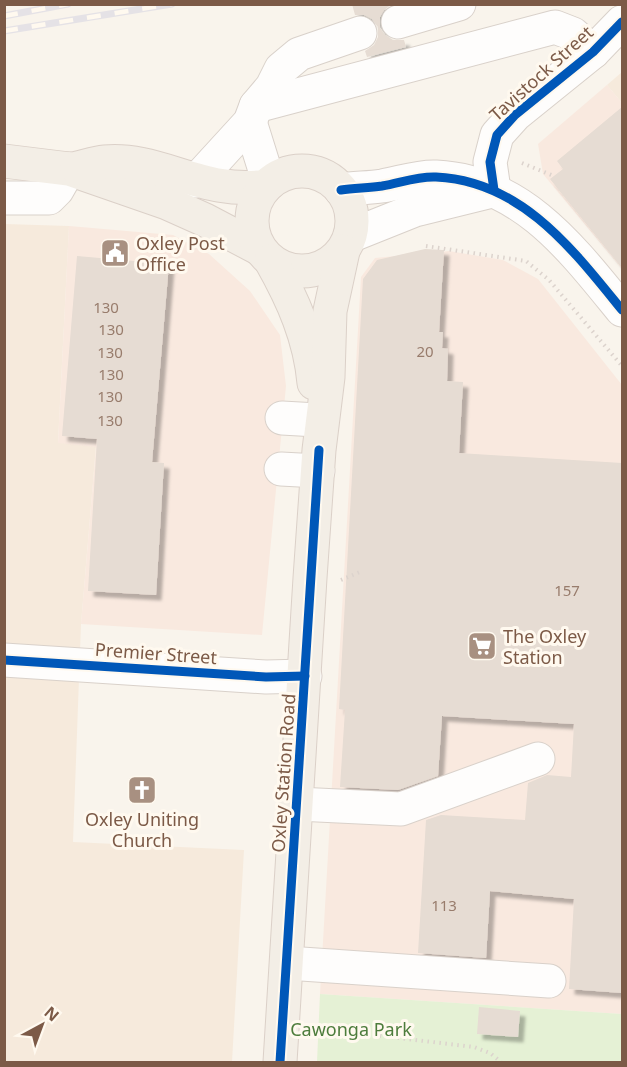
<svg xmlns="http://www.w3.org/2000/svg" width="627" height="1067" viewBox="0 0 627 1067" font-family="'Noto Sans',sans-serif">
<defs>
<filter id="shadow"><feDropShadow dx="5.5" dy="5.5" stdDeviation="1.5" flood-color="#0004"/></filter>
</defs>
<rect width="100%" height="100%" fill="#f9f4ec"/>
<g fill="#f6eadc">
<polygon points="622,72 622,103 607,85"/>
<polygon points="5,224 69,226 58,442 96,446 81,624 73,842 244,850 232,1062 5,1062"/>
</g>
<g fill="#f9e9df">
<polygon points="607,85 622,103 622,269 543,174 538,144"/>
<polygon points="69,226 173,235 209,254 250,291 280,335 286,386 262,635 81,624 96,447 58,443"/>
<polygon points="449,251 503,260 538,279 622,385 622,1014 320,994 361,277 375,258"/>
</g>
<polygon fill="#e5f1d5" points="320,994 622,1014 622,1062 317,1062"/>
<g fill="#e6dcd3" filter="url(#shadow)">
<polygon points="352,4 392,4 384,10 380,17 380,28 385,35 393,40 404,40 406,47 367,57 365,51 374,45 378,37 378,27 372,19 364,15 355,15"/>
<polygon points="622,107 622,268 550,179 563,169 557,161"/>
<polygon points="425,249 444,250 439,332 443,332 442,348 448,349 447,381 463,382 459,453 622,463 622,993 569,989 574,899 490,891 486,958 418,953 426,820 441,815 525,820 528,783 547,775 571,777 574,724 442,716 438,776 398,790 340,787 345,710 339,709 363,279 377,260"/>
<polygon points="77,256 169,264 152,462 164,463 156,595 88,591 97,439 62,436"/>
<polygon points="479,1007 520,1011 518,1037 477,1034"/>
</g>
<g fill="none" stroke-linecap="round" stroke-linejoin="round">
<g stroke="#d9d1ca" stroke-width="35">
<g id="minor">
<polyline points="398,22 459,4"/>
<polyline points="256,106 555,27 573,34 593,52"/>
<polyline points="250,122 269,183"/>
<polyline points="196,181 250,122 256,106 272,87 281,69 299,54 360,33"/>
<path d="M341,190c13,-2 27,-2 41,-4 18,-3 36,-10 54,-9 86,4 137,73 186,133"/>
<polyline points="494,190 490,162 497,135 515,115 593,52 622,22"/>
<polyline points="4,198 49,198 57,190 69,169"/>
<polyline points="350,236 415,210 492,191"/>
<polyline points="282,418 317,420"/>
<polyline points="281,469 318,471"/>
<polyline points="4,660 266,677 305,676"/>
<polyline points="297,804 401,809 538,759"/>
<polyline points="287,963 549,981"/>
</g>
</g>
<g stroke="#dbd0c8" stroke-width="35">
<g id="major">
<polyline points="4,161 69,169 167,203 205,220 260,249"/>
<path d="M77,168c9,-2 19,-5 28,-6 54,-5 100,34 161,24"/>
<circle cx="302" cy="221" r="50"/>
<path d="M271,261c22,39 39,77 43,122"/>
<polyline points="280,1062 310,578 319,450 328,377 330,311 343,251"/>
</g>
</g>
<g stroke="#dcd3cd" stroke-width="4" stroke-dasharray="1.5 4.5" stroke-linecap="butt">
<polyline points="522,163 554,176"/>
<polyline points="426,246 526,261 549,280 622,366"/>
<polyline points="341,580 360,572"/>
<polyline points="314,1031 366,1034 474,1047 490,1053 501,1062"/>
</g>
<use href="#minor" stroke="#fefdfc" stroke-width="33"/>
<use href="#major" stroke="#f3eee6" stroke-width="33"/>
<g stroke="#e5e2e6" stroke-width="7">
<g id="rail">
<polyline points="4,16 68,4"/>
<polyline points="4,31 172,4"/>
</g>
</g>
<use href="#rail" stroke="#fff9ef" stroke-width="4.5" stroke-dasharray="14" stroke-linecap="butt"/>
<g stroke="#fff9ef" stroke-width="13">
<g id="cycleway">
<path d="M341,190c13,-2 27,-2 41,-4 18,-3 36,-10 54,-9 86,4 137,73 186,133"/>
<polyline points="494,190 490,162 497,135 515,115 593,52 622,22"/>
<polyline points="4,660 266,677 305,676"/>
<polyline points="280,1062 319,450"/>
</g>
</g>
<use href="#cycleway" stroke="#0057b8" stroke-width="9"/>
</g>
<defs>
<g id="civic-square" transform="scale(1.5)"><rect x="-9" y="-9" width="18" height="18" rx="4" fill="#a89081" stroke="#fff9ef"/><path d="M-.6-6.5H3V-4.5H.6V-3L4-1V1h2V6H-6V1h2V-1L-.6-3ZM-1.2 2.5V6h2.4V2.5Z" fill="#fff"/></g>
<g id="supermarket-square" transform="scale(1.5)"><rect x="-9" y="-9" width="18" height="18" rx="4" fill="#a89081" stroke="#fff9ef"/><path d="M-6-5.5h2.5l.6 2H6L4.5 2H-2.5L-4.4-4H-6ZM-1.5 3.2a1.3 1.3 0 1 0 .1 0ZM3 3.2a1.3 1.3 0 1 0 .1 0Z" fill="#fff"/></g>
<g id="church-square" transform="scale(1.5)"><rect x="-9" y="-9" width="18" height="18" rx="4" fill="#a89081" stroke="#fff9ef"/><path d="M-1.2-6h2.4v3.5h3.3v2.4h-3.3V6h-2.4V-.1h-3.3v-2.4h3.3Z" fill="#fff"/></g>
</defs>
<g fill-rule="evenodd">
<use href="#civic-square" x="115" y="253"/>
<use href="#supermarket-square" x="482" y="646"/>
<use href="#church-square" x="142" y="790"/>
</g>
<g text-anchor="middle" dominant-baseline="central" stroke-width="6" stroke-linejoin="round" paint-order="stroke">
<g font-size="15" fill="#987c6c">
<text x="106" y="307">130</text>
<text x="111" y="329">130</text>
<text x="425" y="351">20</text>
<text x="110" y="352">130</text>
<text x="111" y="374">130</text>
<text x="110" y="396">130</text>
<text x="110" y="420">130</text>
<text x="567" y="590">157</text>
<text x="444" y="905">113</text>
</g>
<g font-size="18" fill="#7c5a47" stroke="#fff9ef">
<text transform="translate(541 73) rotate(-42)">Tavistock Street</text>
<text transform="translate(156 653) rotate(4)">Premier Street</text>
<text transform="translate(283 773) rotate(-86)">Oxley Station Road</text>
</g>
<g font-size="18" fill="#7c5a47" stroke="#fff9ef" text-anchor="start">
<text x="136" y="243">Oxley Post<tspan x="136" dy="21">Office</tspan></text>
<text x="503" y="636">The Oxley<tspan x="503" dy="21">Station</tspan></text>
<text x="142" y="819" text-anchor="middle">Oxley Uniting<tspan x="142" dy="21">Church</tspan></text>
</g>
<g font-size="18" fill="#4d7c3c" stroke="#fff9ef">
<text x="351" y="1029">Cawonga Park</text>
</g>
</g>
<rect width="627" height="1067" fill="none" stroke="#7c5a47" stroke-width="12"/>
<g transform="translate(42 1025) rotate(41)" stroke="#fff9ef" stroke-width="4.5" paint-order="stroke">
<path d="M0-4.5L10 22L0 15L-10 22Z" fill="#7c5a47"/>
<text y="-9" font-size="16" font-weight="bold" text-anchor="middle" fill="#7c5a47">N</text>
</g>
</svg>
